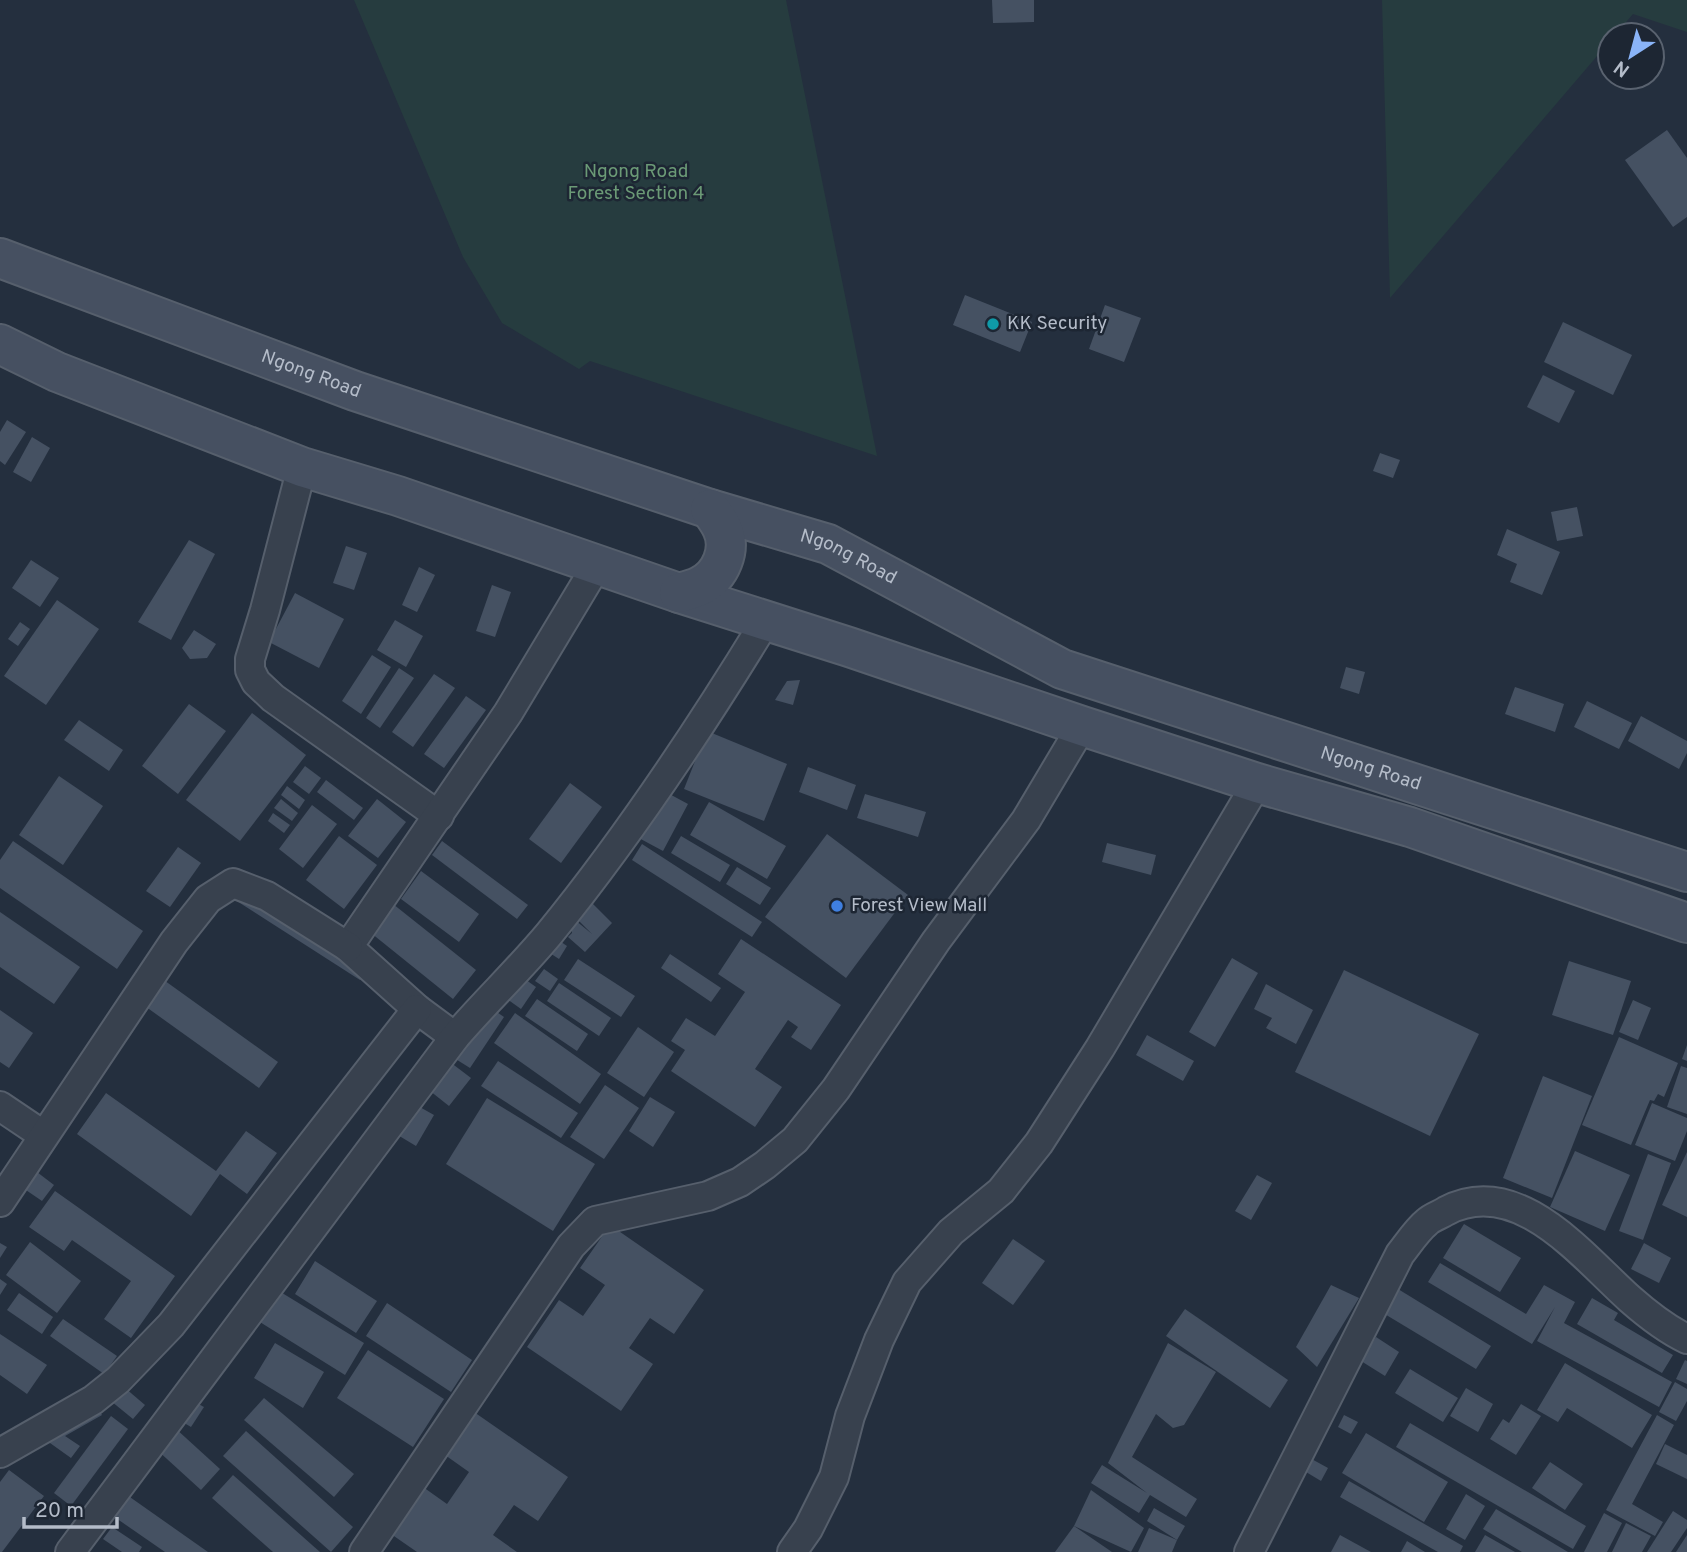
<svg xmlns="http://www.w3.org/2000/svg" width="1687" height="1552" viewBox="0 0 1687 1552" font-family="Overpass,sans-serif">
<rect width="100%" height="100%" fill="#242f3e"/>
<g fill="#263c3f">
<polygon points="354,0 786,0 877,456 590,361 579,369 502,323 463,257"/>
<polygon points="1382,0 1687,0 1687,32 1633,14 1615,35 1610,35 1610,41 1390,298"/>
</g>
<g fill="#455162">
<polygon points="992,0 1034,0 1034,22 993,23"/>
<polygon points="1667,130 1687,158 1687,217 1673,227 1625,160"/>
<polygon points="965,295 1032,322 1020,352 953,325"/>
<polygon points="1105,305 1141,318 1124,362 1089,349"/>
<polygon points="1563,322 1632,355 1613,395 1544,362"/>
<polygon points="1543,375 1575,391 1559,423 1527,407"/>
<polygon points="7,420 26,432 5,465 0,461 0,432"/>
<polygon points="32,437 50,448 31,482 13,472"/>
<polygon points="1380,453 1400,460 1393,478 1373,471"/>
<polygon points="1577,507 1583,536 1557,541 1551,512"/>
<polygon points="1507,529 1560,552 1542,595 1510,582 1517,564 1497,555"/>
<polygon points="189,540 215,554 171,640 138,622"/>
<polygon points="346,546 367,553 354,590 333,583"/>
<polygon points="31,560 59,578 40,607 12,588"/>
<polygon points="419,567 435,575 417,612 402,605"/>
<polygon points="492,585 511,592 495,637 476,631"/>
<polygon points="295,593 344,619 319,668 269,642"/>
<polygon points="57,600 99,629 46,705 4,676"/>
<polygon points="395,620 423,636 406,667 377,650"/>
<polygon points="20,622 30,629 18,646 8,639"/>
<polygon points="194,630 216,644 207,658 190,659 182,648"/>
<polygon points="372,655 391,667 361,714 342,701"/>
<polygon points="1346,667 1365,672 1359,694 1340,688"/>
<polygon points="399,668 414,678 380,728 366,718"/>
<polygon points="434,674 455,688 413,747 392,732"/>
<polygon points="800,680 793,705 775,700 787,681"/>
<polygon points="1515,687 1564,704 1555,732 1505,714"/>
<polygon points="466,696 486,710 444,768 424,754"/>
<polygon points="1587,701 1632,723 1619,749 1574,727"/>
<polygon points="189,704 226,731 178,794 142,766"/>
<polygon points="252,713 306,755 240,841 186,800"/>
<polygon points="1641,716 1687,741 1687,753 1679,769 1628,741"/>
<polygon points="79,720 123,750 109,771 64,740"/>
<polygon points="707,731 787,764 764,821 684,789"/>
<polygon points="305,766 321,778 309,794 293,782"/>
<polygon points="808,767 856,785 847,810 799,792"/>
<polygon points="59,776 103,806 63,865 19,835"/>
<polygon points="326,780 363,808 354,820 317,792"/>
<polygon points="570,783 602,807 561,863 529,839"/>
<polygon points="287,786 305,800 299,809 281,795"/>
<polygon points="662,790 688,804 663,851 637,837"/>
<polygon points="865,794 926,812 918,837 857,818"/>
<polygon points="281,799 298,813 292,821 274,808"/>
<polygon points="377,799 406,822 378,858 348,836"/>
<polygon points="709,802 786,846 767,879 690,835"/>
<polygon points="312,805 337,824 303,868 279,849"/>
<polygon points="273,813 290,825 284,833 268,821"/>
<polygon points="827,834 908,895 846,978 765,917"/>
<polygon points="339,836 377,865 344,909 306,880"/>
<polygon points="681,836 730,865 720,882 671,853"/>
<polygon points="13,841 143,931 117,969 0,888 0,860"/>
<polygon points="442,841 528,905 517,919 432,855"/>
<polygon points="1107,843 1156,855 1151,875 1102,862"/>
<polygon points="642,844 762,922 752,937 632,860"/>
<polygon points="178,847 201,863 170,907 146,891"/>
<polygon points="737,867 771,888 760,905 726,884"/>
<polygon points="421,871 479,914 459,942 401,899"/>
<polygon points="245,872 375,956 360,980 229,896"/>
<polygon points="590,901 612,923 585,952 568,937 572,933 571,925 575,920 592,934 575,917"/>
<polygon points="393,904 476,970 453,999 371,933"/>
<polygon points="0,912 80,967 54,1004 0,967"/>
<polygon points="551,935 567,946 559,959 542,948"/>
<polygon points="741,939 841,1005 811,1050 791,1037 798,1027 788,1020 755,1069 782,1087 755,1127 671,1071 685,1050 671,1041 686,1018 715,1036 745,992 718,974"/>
<polygon points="670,954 721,988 711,1002 661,968"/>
<polygon points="1232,958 1258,973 1215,1047 1189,1032"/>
<polygon points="578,959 635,996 621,1017 564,980"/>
<polygon points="1569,961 1631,981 1613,1035 1552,1015"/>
<polygon points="544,969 558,979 550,991 535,981"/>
<polygon points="1344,970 1479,1034 1430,1136 1295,1072"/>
<polygon points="519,975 536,987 521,1009 504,997"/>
<polygon points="161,978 278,1062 259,1088 142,1004"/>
<polygon points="559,983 611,1018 599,1036 547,1001"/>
<polygon points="1266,984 1313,1010 1296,1044 1266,1028 1272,1018 1254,1009"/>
<polygon points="537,999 588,1034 577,1051 525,1016"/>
<polygon points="1633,1000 1651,1008 1638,1040 1619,1032"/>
<polygon points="488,1006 504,1017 470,1068 454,1058"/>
<polygon points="0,1010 33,1033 9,1068 0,1062"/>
<polygon points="515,1013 601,1074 580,1104 494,1043"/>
<polygon points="638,1027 674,1052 644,1097 607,1073"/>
<polygon points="1147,1035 1194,1061 1183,1081 1136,1055"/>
<polygon points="1619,1037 1678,1063 1664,1097 1658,1094 1654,1101 1650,1100 1631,1145 1582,1125"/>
<polygon points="1687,1045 1687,1061 1682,1059"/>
<polygon points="446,1059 471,1078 449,1106 425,1087"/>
<polygon points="498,1061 578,1113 561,1138 481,1086"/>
<polygon points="1681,1066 1687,1068 1687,1114 1667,1107"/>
<polygon points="1543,1076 1592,1096 1552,1198 1503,1178"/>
<polygon points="605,1085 639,1108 604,1159 570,1137"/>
<polygon points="106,1093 216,1171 246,1131 277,1153 247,1194 220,1174 191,1216 77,1134"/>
<polygon points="650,1097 675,1112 653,1147 629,1131"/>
<polygon points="487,1098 595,1164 553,1231 446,1164"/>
<polygon points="409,1101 434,1115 416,1146 391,1131"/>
<polygon points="1652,1103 1687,1118 1687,1131 1675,1161 1635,1145"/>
<polygon points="1575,1151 1630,1175 1605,1231 1550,1207"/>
<polygon points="1687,1152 1687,1217 1662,1205"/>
<polygon points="1648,1154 1671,1163 1643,1240 1619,1231"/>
<polygon points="33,1169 54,1185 42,1201 20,1186"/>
<polygon points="1257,1175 1272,1183 1251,1220 1235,1211"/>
<polygon points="55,1191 175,1276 131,1338 104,1319 131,1281 72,1240 64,1251 29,1227"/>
<polygon points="1464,1224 1521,1258 1500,1292 1443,1258"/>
<polygon points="610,1225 704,1290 674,1334 650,1318 629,1348 653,1364 621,1411 527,1347 559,1300 583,1316 605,1285 580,1268"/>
<polygon points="1013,1239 1045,1261 1013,1305 982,1283"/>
<polygon points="30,1242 81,1281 57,1313 6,1275"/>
<polygon points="0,1243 7,1247 0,1258"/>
<polygon points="1644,1243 1671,1258 1659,1283 1631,1269"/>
<polygon points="315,1261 377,1301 356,1333 295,1294"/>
<polygon points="1440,1263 1526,1314 1544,1285 1575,1302 1564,1323 1672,1382 1659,1407 1537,1341 1555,1307 1532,1344 1428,1282"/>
<polygon points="0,1279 7,1284 0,1295"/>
<polygon points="1331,1285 1359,1298 1317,1367 1296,1347"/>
<polygon points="274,1288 364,1343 345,1375 255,1319"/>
<polygon points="1398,1289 1491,1346 1476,1369 1383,1313"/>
<polygon points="19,1293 53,1317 42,1334 7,1310"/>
<polygon points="1592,1298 1618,1313 1614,1320 1673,1355 1662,1373 1577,1324"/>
<polygon points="387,1303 472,1360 451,1392 366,1336"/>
<polygon points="1185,1309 1288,1380 1270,1408 1166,1336"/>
<polygon points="63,1319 117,1356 104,1374 50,1336"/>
<polygon points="0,1334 47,1365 27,1394 0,1375"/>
<polygon points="1376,1337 1399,1352 1385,1376 1361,1361"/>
<polygon points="275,1343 324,1372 303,1408 254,1378"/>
<polygon points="1168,1343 1216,1372 1184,1425 1173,1428 1156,1414 1132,1457 1197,1499 1186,1517 1150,1495 1139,1513 1091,1483 1102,1465 1147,1493 1108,1463"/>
<polygon points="368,1350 444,1399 413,1447 337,1398"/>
<polygon points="1685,1360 1687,1361 1687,1384 1676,1379"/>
<polygon points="1565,1363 1652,1415 1632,1448 1567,1408 1558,1422 1537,1410"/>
<polygon points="1410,1369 1458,1398 1443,1422 1395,1393"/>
<polygon points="118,1382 145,1405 133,1419 106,1397"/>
<polygon points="1675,1382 1687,1389 1687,1401 1676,1421 1659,1412"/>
<polygon points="1466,1388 1493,1404 1478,1432 1450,1416"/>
<polygon points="264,1398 354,1474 334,1497 244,1420"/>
<polygon points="93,1400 102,1415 65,1436 80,1446 71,1458 36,1433"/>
<polygon points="191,1400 204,1407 191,1427 179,1420"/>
<polygon points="1521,1404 1541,1416 1516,1455 1490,1439 1503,1419 1509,1423"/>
<polygon points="474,1412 568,1477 538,1521 514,1505 493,1535 517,1552 417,1552 391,1534 423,1487 447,1504 469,1472 445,1455"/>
<polygon points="1344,1415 1358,1422 1351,1434 1338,1427"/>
<polygon points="1657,1415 1674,1425 1632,1504 1663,1522 1655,1536 1606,1510"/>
<polygon points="111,1416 128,1429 71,1506 54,1493"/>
<polygon points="1410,1423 1586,1526 1573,1549 1396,1447"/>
<polygon points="175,1428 220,1469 201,1490 156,1449"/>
<polygon points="246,1431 353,1527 331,1552 223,1456"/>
<polygon points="1366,1433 1448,1482 1424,1522 1342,1473"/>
<polygon points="1665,1444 1687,1455 1687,1479 1656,1464"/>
<polygon points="1308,1457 1328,1468 1321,1481 1301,1469"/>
<polygon points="1550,1462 1583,1484 1565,1510 1532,1488"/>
<polygon points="9,1470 44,1496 2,1552 0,1552 0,1482"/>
<polygon points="233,1475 320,1552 273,1552 212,1498"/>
<polygon points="1349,1481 1463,1546 1460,1552 1438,1552 1340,1497"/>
<polygon points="1091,1490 1144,1528 1131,1552 1074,1526"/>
<polygon points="1466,1494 1485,1506 1465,1540 1446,1529"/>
<polygon points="127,1495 208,1552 165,1552 113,1516"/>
<polygon points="1154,1508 1185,1526 1177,1540 1147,1521"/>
<polygon points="1496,1509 1568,1552 1522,1552 1483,1529"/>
<polygon points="1673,1511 1687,1520 1687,1528 1671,1552 1647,1552"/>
<polygon points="1604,1513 1622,1523 1607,1552 1584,1552"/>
<polygon points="1626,1523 1651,1536 1642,1552 1612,1552"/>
<polygon points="1074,1526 1112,1552 1055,1552"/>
<polygon points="112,1527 142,1547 139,1552 122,1552 103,1539"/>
<polygon points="1149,1528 1177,1540 1172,1552 1138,1552"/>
<polygon points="1340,1535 1371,1552 1331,1552"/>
<polygon points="1485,1535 1515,1552 1475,1552"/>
<polygon points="1687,1535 1687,1552 1676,1552"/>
<polygon points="1407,1541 1425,1552 1401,1552"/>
</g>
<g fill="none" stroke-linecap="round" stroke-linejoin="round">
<g stroke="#565f6c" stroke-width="32">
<g id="street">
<polyline points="302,467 265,610 250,659 250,670 256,682 273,698 439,816"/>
<polyline points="455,1037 417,1009 348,947 508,713 597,565"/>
<polyline points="0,1106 43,1135"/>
<polyline points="0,1202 174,942 208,899 233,883 267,896 348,947"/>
<polyline points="0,1453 93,1400 118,1380 171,1325 417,1009"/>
<path d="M70,1552l385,-515c30,-35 64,-67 94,-103 80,-98 150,-204 216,-312"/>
<polyline points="364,1552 571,1246 595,1221 708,1196 740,1182 765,1165 795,1140 836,1089 936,941 1026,820 1082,726"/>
<polyline points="792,1552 808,1529 834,1477 850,1416 879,1340 907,1282 951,1232 1001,1191 1039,1143 1100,1048 1257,783"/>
<path d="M1249,1552l151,-298c8,-10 17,-24 27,-32 5,-5 13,-7 19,-11 72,-38 137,46 184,88 17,15 36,30 57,40"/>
</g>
</g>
<g stroke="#565f6c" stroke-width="42">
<g id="secondary">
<path id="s1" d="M0,258l355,133 355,118 118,35 234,125 625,203"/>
<polyline points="0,344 57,372 302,467 398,496 679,593 849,647 1082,726 1257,783 1410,827 1687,923"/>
<path d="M679,593c7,-2 15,-4 21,-7 21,-10 32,-37 22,-58 -3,-7 -8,-13 -12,-19"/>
</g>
</g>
<use href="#street" stroke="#38414e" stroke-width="28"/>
<use href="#secondary" stroke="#465061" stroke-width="38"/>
</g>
<circle fill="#0f9aa8" stroke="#1d2633" stroke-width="2.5" cx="993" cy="324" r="7"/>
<circle fill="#3f7fe0" stroke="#1d2633" stroke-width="2.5" cx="837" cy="906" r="7"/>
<g text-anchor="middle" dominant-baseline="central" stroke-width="5" stroke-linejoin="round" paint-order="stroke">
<g font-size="19" fill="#6b9a76" stroke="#1d2633">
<text x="636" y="172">Ngong Road<tspan x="636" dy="22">Forest Section 4</tspan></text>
</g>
<g font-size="19" fill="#b4bcc9" stroke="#1d2633" text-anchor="start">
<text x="1007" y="324">KK Security</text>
<text x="851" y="906">Forest View Mall</text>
</g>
<g font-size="19" fill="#b4bcc9" stroke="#1d2633">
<text stroke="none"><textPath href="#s1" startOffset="332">Ngong Road</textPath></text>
<text stroke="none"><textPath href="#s1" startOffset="900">Ngong Road</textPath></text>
<text stroke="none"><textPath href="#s1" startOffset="1466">Ngong Road</textPath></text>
</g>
</g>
<g transform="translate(1631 56) rotate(216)"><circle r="33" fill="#1d2633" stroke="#59626f" stroke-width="2"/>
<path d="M0-5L12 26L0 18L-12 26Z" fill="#8ab4f8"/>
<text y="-10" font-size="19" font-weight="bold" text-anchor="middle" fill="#b4bcc9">N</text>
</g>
<path d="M24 1517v10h93v-10" fill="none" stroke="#b4bcc9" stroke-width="3.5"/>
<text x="35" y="1517" font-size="21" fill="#b4bcc9" stroke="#1d2633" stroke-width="5" paint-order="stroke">20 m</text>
</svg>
